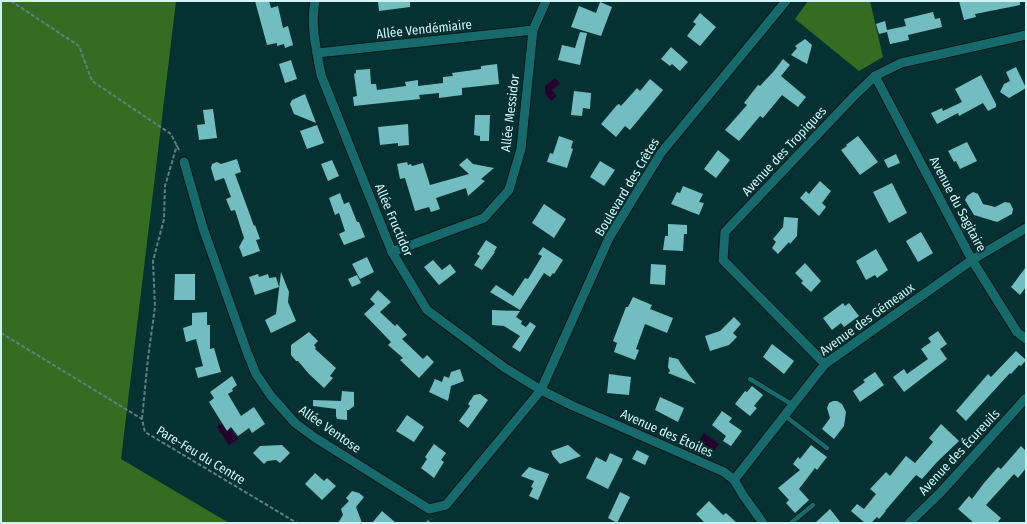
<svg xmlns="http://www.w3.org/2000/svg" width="1027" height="524" viewBox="0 0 1027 524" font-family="'Fira Sans Condensed',sans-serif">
<rect width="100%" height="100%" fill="#063132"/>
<g fill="#366c21">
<polygon points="1,1 176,1 121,459 229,523 1,523"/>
<polygon points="808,1 870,1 883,57 859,71 795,19"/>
</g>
<g fill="#25002f">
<polygon points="555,78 560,84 552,90 557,96 551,101 545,93 545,86"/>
<polygon points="225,421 238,439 229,445 217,427"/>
<polygon points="704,433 719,444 714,451 699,441"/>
</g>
<g fill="#72bdbf">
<polygon points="255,1 269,1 271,8 278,6 283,28 288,26 293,45 285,48 284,44 277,46 277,43 267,45"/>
<polygon points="378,1 410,1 410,7 379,11"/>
<polygon points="959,1 1020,1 1020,5 975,14 976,17 964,20"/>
<polygon points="600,2 612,7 601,36 571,27 579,6 596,13"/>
<polygon points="933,12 935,19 940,18 942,27 908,35 909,40 890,44 887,32 879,34 876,24 885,21 887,30 906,26 904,19"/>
<polygon points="700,13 716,27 700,46 687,36 696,24 693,22"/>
<polygon points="580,32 587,33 580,65 558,60 562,45 575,48"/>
<polygon points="805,39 812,45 807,64 791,55 797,48 795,46"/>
<polygon points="671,47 688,62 680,71 672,64 670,66 661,59"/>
<polygon points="783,59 790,65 781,76 806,97 798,107 782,95 763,118 760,116 739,141 725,130 747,105 744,103 758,85 760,86 774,71"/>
<polygon points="291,60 297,79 285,83 279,64"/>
<polygon points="497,64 499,84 462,88 462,95 439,98 439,93 419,95 420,99 354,106 353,97 357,96 354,74 356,73 356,70 370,69 371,84 376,84 377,90 406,86 405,82 418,80 418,86 443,83 443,77 453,76 452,73 481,69 481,66"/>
<polygon points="1016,67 1026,88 1009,98 1000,92 1004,84 1010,81 1006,72"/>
<polygon points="981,75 996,104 996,107 988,111 983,103 959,116 958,113 937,124 931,113 942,108 943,111 962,102 955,89"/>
<polygon points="650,79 663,90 630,130 625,126 616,137 601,124 617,105 619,104 621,106 637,88 640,91"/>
<polygon points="574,91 591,93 590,109 583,108 582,116 571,115"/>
<polygon points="305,94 316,123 294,114 290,104 292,100"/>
<polygon points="213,109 217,138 199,140 197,125 205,124 203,110"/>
<polygon points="475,115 490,115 489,141 480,141 480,136 474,135"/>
<polygon points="408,124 409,145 398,146 398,143 380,145 378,127"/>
<polygon points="317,125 324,143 307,149 300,131"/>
<polygon points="559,136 573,141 571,148 573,149 567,168 547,162 550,153 553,154"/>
<polygon points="858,136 878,162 860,175 841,150 847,146 846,145"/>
<polygon points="967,142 977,161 960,169 956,161 954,162 948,151"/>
<polygon points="718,150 730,160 716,178 704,169"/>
<polygon points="896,154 900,163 888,168 884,160"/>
<polygon points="467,158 473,164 494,168 481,179 485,181 468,196 466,188 436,198 440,209 431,212 429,207 415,211 405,178 400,179 397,164 407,162 408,165 411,164 412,166 423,163 430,185 469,174 459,165"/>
<polygon points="237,159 241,172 235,174 254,226 255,225 260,239 256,240 260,251 243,257 239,247 244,238 235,210 231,211 226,199 231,197 224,178 215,181 211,168 212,164 217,162 221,164"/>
<polygon points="332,160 339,176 328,181 321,164"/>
<polygon points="600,161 615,170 604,186 590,177"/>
<polygon points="820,181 831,191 822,203 826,207 819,216 800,198 806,191 809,194"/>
<polygon points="892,183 907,213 889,223 873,192"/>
<polygon points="683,186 703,194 699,202 704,203 699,215 671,204 677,192 680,193"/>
<polygon points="973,192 978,194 983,204 995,207 1005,202 1010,203 1013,209 1012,214 997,222 974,215 965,200 967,196"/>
<polygon points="340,193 344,204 349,202 357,222 359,222 365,237 344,245 339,234 345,231 339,213 335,215 329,198"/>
<polygon points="544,204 566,219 554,238 532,223"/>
<polygon points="784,217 798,218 797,236 790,244 789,242 778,254 772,248 776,242 773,239 783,227"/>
<polygon points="668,224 687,225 687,234 684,234 683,251 663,250 665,236 668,236"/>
<polygon points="921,232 933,253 918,262 906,241"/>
<polygon points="486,240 497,247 494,252 495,252 482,270 474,265 480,256 477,254"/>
<polygon points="543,247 563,260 554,274 553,273 550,277 544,273 520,310 490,292 496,285 513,296 525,278 528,279 542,256 538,254"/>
<polygon points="876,249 888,270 877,278 875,275 866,280 856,261"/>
<polygon points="367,257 374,272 360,279 352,264"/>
<polygon points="433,260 442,270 450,264 456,272 439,285 424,267"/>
<polygon points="805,263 821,281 811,292 801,283 803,281 795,273"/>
<polygon points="651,264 666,265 665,285 650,284"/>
<polygon points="1026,267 1026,287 1020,295 1011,287"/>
<polygon points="281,272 289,292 288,302 296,321 271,333 265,320 276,314"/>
<polygon points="175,274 195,274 195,300 174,300"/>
<polygon points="258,274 259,277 268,274 269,278 276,277 279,287 255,295 249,277"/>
<polygon points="357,275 361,283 352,287 348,279"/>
<polygon points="378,290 391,302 380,312 395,326 397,324 407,335 402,339 423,359 427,355 434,362 419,378 400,360 403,358 388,345 391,342 364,314 375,304 370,299"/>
<polygon points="633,297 652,305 650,309 673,318 667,333 645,324 636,349 639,350 635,360 614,352 617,343 613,341 626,307 628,307"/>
<polygon points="843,303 845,306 849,303 859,316 844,327 841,323 832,330 823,318"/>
<polygon points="492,310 520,311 516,317 522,321 521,324 526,327 530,322 536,326 520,352 512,347 520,336 504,326 492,325"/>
<polygon points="207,312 207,325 210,325 210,349 214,348 221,372 198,378 195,368 203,366 196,339 186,342 183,328 192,325 192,313"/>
<polygon points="734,317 741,324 733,333 737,337 729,345 710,351 705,336 720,331"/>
<polygon points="938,331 947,344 940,349 947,359 904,392 893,377 904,369 907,374 928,359 921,349 931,342 928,338"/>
<polygon points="309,332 318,341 314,345 316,348 315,349 336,368 330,376 333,378 324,388 309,374 298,361 296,361 291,355 291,345"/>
<polygon points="772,344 794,361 784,374 763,357"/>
<polygon points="1016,351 1026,360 1021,366 1019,365 1011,374 1010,373 966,421 956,411 988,374 991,377"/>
<polygon points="669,357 678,359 681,364 696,384 668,373 670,371 668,367"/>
<polygon points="460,369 464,381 451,386 448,401 429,392 435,379 442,382 444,376 449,378 451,372"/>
<polygon points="875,372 884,385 860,402 853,391 865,382 863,380"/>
<polygon points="609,374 631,377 629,395 607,393"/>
<polygon points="232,376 237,385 232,389 233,391 228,394 241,416 254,407 265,424 252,433 249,428 238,436 231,427 227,431 209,402 214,398 210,392"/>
<polygon points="752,386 763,395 754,406 757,408 750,416 735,404 745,391 747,392"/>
<polygon points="342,391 354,392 354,406 349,410 347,410 347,420 337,419 336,416 336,409 313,406 313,400 341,401"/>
<polygon points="480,394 488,400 468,428 459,421 470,406 468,404 474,395"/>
<polygon points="660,397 684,408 678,422 655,410"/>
<polygon points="833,401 837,401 842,404 846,412 844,426 834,439 822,429 830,418 827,408 829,403"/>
<polygon points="722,411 732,418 729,422 742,431 731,446 723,441 726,436 712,425"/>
<polygon points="407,415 424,427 414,442 396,431"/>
<polygon points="941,424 959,441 937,462 922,479 916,475 885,511 886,511 879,519 877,517 871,523 865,523 851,511 857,504 864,509 876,494 870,489 886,472 890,476 906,456 915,463 933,442 929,438"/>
<polygon points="434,444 446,453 441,460 444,462 434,478 421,468 427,459 425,457"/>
<polygon points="282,445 290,453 280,463 276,460 267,461 264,464 253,453 260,446"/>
<polygon points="568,445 581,456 560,464 553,456 551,451"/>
<polygon points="811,445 827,457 817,470 815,468 799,489 809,500 795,513 786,503 789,500 778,488 800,470 793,464 798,457 800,459"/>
<polygon points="1021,446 1026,451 1026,468 1018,478 1014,474 986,505 1001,518 997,523 974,523 958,509 969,496 972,499 984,483 998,467 1001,469"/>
<polygon points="637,450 649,456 645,465 632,459"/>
<polygon points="610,453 623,459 608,489 586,478 596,457 606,462"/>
<polygon points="529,467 549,474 538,500 529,496 533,488 531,487 534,481 521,476"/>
<polygon points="315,473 324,481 327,478 336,486 322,500 305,484"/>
<polygon points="352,491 359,493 364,497 356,507 362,523 349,522 348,523 338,523 343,515 341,509 349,501 346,498"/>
<polygon points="620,492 630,497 617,523 608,518"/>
<polygon points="709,501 723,515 726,513 737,523 705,523 696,514"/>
<polygon points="830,509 841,523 815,523"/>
<polygon points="382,511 396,523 372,523"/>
</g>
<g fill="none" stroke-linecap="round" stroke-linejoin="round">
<g stroke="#011717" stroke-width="6">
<g id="service">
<polyline points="750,379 793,405"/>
<polyline points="785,416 827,448"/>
<polyline points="791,523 813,505"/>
</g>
</g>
<g stroke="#011717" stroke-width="11">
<g id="minor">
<path d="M315,1c-5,24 2,51 6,74l71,177 35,58 78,58 36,22 30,15 153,67 10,8 9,15 20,28"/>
<polyline points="317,53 533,30"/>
<polyline points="875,76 972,260 1017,332 1026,339"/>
<polyline points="184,162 203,228 247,352 256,374 271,396 295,423 314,437 429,509 446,505 541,390 609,238 661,153 786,1"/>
<polyline points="392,252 484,218 509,190 521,149 533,30 546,1"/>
<polyline points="825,364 723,260 725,232 855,95 875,76 901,63 1026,35"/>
<polyline points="734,480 825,364 972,260 1026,228"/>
<polyline points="909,523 941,492 1026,398"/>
</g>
</g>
<g stroke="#5a8283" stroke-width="2" stroke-dasharray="4 2" stroke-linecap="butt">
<polyline points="11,1 79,46 92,81 171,134 180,152"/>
<polyline points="1,333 142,419 145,432 297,523"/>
<polyline points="142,419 148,358 155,307 153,261 164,219 165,186 177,145"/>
<polyline points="426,523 431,519"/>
</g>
<use href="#service" stroke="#176a6c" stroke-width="4.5"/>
<use href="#minor" stroke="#176a6c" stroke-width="9"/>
</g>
<g text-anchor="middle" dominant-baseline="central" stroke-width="4" stroke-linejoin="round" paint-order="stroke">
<g font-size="13" fill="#d0f4f5" stroke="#063132">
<text transform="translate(424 29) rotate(-6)">Allée Vendémiaire</text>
<text transform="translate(510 113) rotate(-83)">Allée Messidor</text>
<text transform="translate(784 151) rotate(-47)">Avenue des Tropiques</text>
<text transform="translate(627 187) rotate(-59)">Boulevard des Crêtes</text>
<text transform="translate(958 204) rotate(62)">Avenue du Sagitaire</text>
<text transform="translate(394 220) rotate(67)">Allée Fructidor</text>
<text transform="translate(867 319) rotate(-36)">Avenue des Gémeaux</text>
<text transform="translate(330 429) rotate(35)">Allée Ventose</text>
<text transform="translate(667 433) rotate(24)">Avenue des Étoiles</text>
<text transform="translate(959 452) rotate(-47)">Avenue des Écureuils</text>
<text transform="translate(201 455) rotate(31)">Pare-Feu du Centre</text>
</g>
</g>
<rect width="1027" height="524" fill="none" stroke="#d0f4f5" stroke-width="4"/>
</svg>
